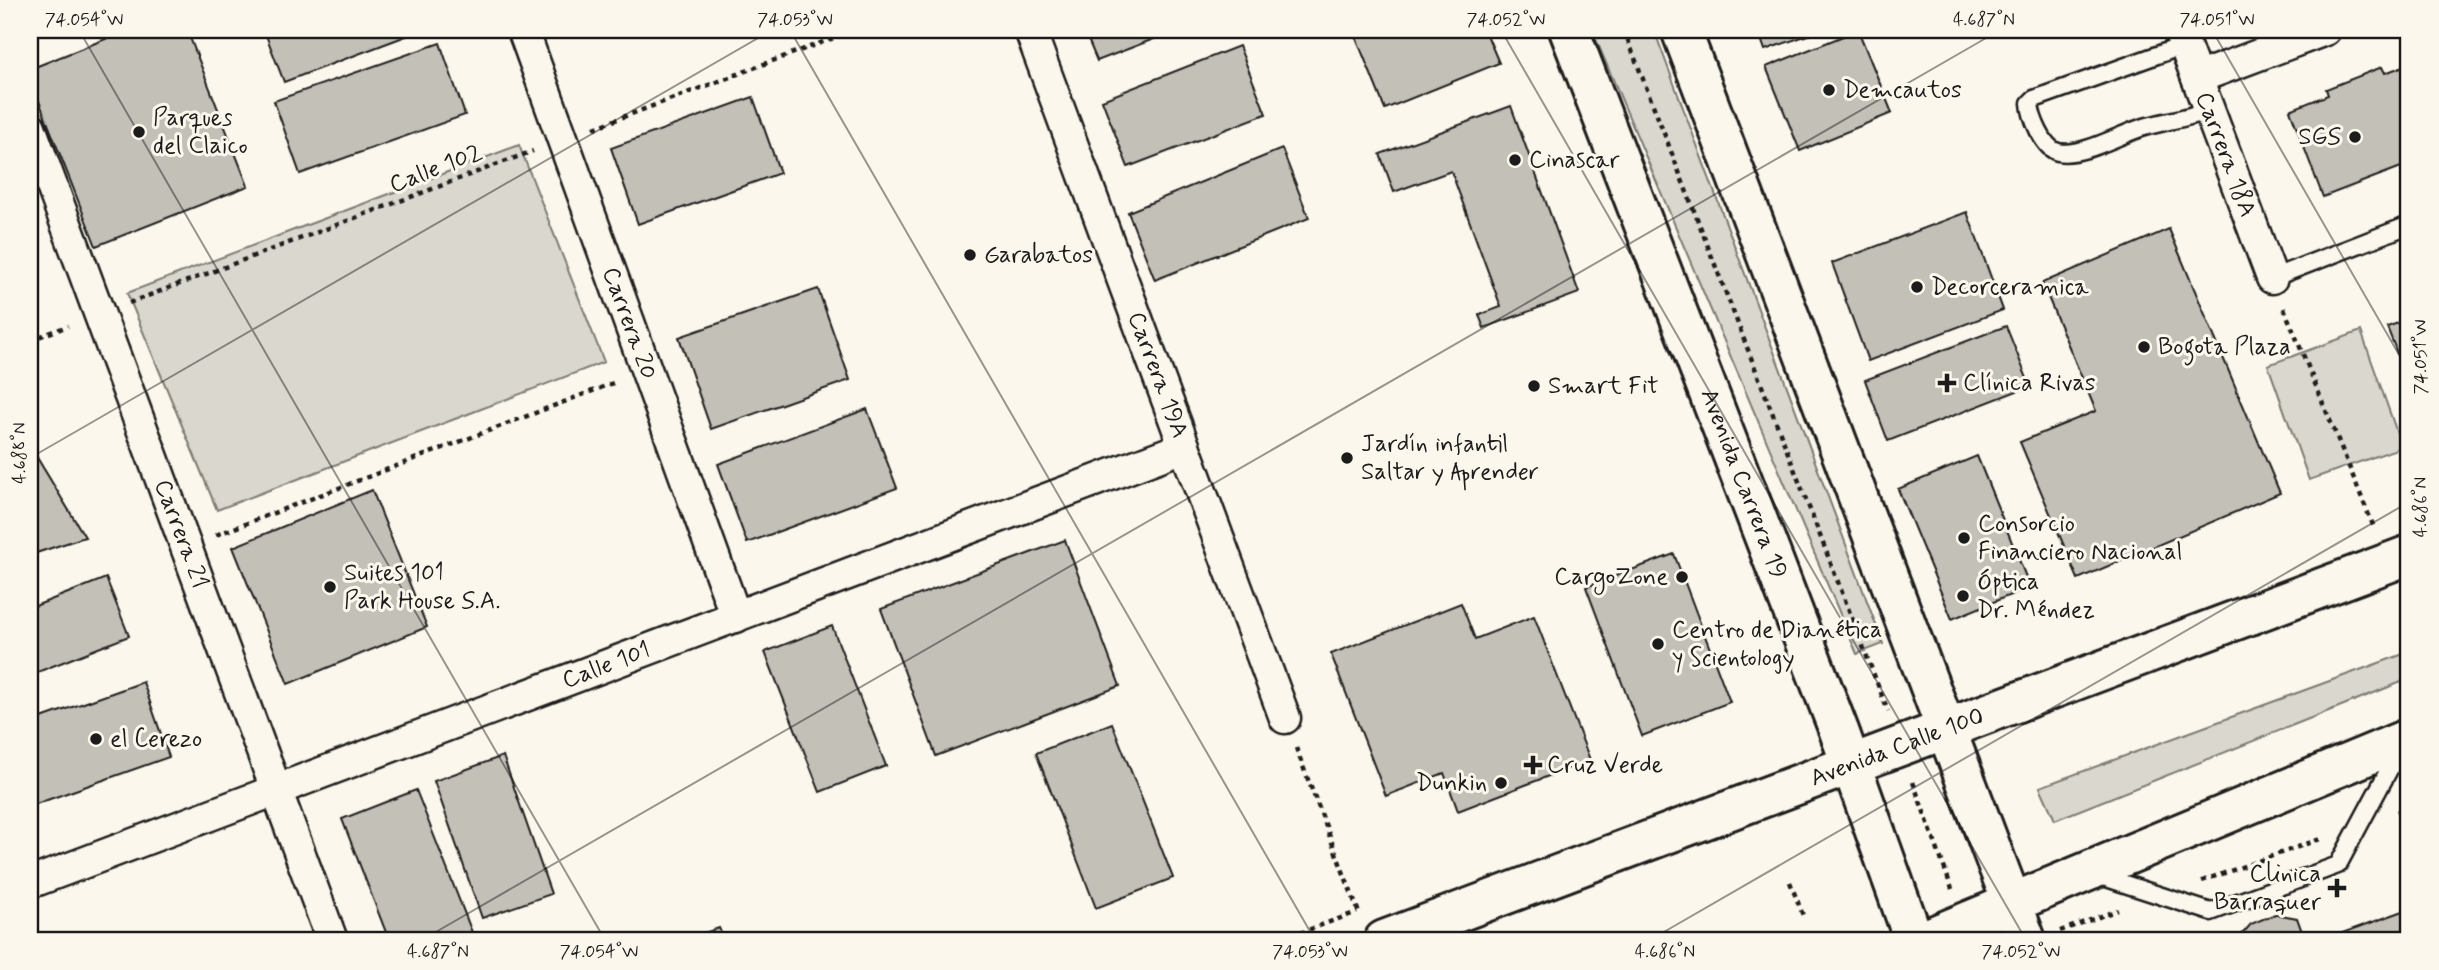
<svg xmlns="http://www.w3.org/2000/svg" width="2439" height="970" viewBox="0 0 2439 970" font-family="Mynerve,sans-serif">
<rect width="100%" height="100%" fill="#fbf7ec"/>
<filter id="ink" filterUnits="userSpaceOnUse"><feTurbulence type="fractalNoise" baseFrequency=".0143" numOctaves="2"/><feDisplacementMap in="SourceGraphic" scale="14" xChannelSelector="R" yChannelSelector="G"/><feConvolveMatrix kernelMatrix="1 2 1 2 8 2 1 2 1" color-interpolation-filters="sRGB"/></filter>
<g filter="url(#ink)">
<g fill="#dad7ce" stroke="#7b7a75" stroke-width="2">
<polygon points="1592,30 1654,30 1883,644 1857,654"/>
<polygon points="519,145 604,362 217,510 127,293"/>
<polygon points="2361,331 2402,447 2309,480 2268,365"/>
<polygon points="2409,652 2409,679 2055,820 2040,787"/>
</g>
<g fill="#c3c0b8" stroke="#1c1c1c" stroke-width="2">
<polygon points="128,30 187,30 248,186 96,246 30,78 30,69"/>
<polygon points="264,30 422,30 284,82"/>
<polygon points="1084,30 1177,30 1097,61"/>
<polygon points="1353,30 1485,30 1499,63 1385,109"/>
<polygon points="1758,30 1822,30 1765,50"/>
<polygon points="1858,30 1892,113 1800,151 1766,67"/>
<polygon points="440,43 465,115 300,174 274,101"/>
<polygon points="1239,46 1266,114 1128,167 1102,100"/>
<polygon points="2409,64 2409,164 2323,197 2290,110 2328,95 2326,89 2382,67 2385,73"/>
<polygon points="753,97 780,173 638,224 611,148"/>
<polygon points="1511,106 1579,293 1484,328 1479,315 1501,307 1451,171 1394,192 1380,154"/>
<polygon points="1282,149 1309,218 1155,280 1128,212"/>
<polygon points="1967,212 2003,310 1868,361 1832,263"/>
<polygon points="2169,229 2280,493 2078,579 2020,442 2096,411 2042,283"/>
<polygon points="818,289 850,380 711,429 679,337"/>
<polygon points="2409,319 2409,384 2387,327"/>
<polygon points="2006,326 2030,386 1888,441 1865,380"/>
<polygon points="867,409 897,488 747,543 718,464"/>
<polygon points="30,446 85,537 30,555"/>
<polygon points="1977,456 2030,587 1952,619 1898,489"/>
<polygon points="372,490 427,627 288,684 233,547"/>
<polygon points="1065,540 1120,686 936,756 881,609"/>
<polygon points="1674,554 1730,702 1642,736 1586,587"/>
<polygon points="106,578 129,636 30,675 30,608"/>
<polygon points="1461,603 1475,639 1534,616 1590,760 1458,811 1444,773 1386,796 1331,654"/>
<polygon points="832,626 886,766 820,792 765,652"/>
<polygon points="143,682 169,757 30,806 30,722"/>
<polygon points="1112,723 1173,878 1096,908 1036,753"/>
<polygon points="503,756 551,894 482,918 434,781"/>
<polygon points="416,790 473,935 459,940 389,940 342,819"/>
<polygon points="2409,909 2409,940 2323,940"/>
<polygon points="2275,914 2297,918 2305,940 2237,940 2251,924"/>
<polygon points="719,928 724,940 684,940"/>
</g>
<g fill="none" stroke-linecap="round" stroke-linejoin="round">
<g stroke="#1c1c1c" stroke-width="21">
<g id="service">
<path d="M2185,45l-151,54 -4,4c1,14 13,45 28,49 23,5 61,-17 83,-24 23,-7 45,-9 68,-18"/>
<polyline points="2272,278 2409,225"/>
<polyline points="2094,874 2211,912 2338,865 2400,749"/>
</g>
</g>
<g stroke="#1c1c1c" stroke-width="35">
<g id="minor">
<path id="s1" d="M523,30l213,587"/>
<path id="s2" d="M1030,30l255,688"/>
<path id="s3" d="M2179,30l93,248"/>
<polyline points="2197,78 2325,30"/>
<path id="s4" d="M30,127l302,813"/>
<path id="s5" d="M30,883l1154,-436"/>
</g>
</g>
<g stroke="#1c1c1c" stroke-width="44">
<g id="secondary">
<path id="s6" d="M1569,30l270,701 75,209"/>
<polyline points="1681,30 2026,940"/>
</g>
</g>
<g stroke="#1c1c1c" stroke-width="44">
<g id="primary">
<path id="s7" d="M1384,940l1025,-385"/>
<polyline points="1923,940 2409,738"/>
</g>
</g>
<g stroke="#1c1c1c" stroke-width="4.5" stroke-dasharray="5 5" stroke-linecap="butt">
<polyline points="1624,30 1888,711"/>
<polyline points="594,128 855,30"/>
<polyline points="129,303 533,151"/>
<polyline points="2284,308 2375,530"/>
<polyline points="30,340 68,326"/>
<polyline points="216,535 616,382"/>
<polyline points="1296,748 1359,913"/>
<polyline points="1913,782 1952,889"/>
<polyline points="2397,812 2409,807"/>
<polyline points="2202,881 2323,838"/>
<polyline points="1790,882 1804,918"/>
<polyline points="2060,931 2118,910"/>
<polyline points="1281,940 1357,912"/>
</g>
<use href="#service" stroke="#fbf7ec" stroke-width="16"/>
<use href="#minor" stroke="#fbf7ec" stroke-width="30"/>
<use href="#secondary" stroke="#fbf7ec" stroke-width="38"/>
<use href="#primary" stroke="#fbf7ec" stroke-width="38"/>
</g>
</g>
<path fill="none" stroke="#1c1c1c" stroke-width="2" stroke-opacity="0.45" d="M79,30l526,910M790,30l525,910M1501,30l525,910M2212,30l197,342M30,458l742,-428M422,940l1578,-910M1650,940l759,-438"/>
<g fill="#1c1c1c" stroke="#fbf7ec" stroke-width="2.5">
<circle cx="1829" cy="90" r="7"/>
<circle cx="139" cy="132" r="7"/>
<circle cx="2355" cy="137" r="7"/>
<circle cx="1515" cy="160" r="7"/>
<circle cx="970" cy="255" r="7"/>
<circle cx="1917" cy="287" r="7"/>
<circle cx="2144" cy="347" r="7"/>
<path d="M1943.5 372.5h7v7h7v7h-7v7h-7v-7h-7v-7h7z"/>
<circle cx="1534" cy="386" r="7"/>
<circle cx="1347" cy="458" r="7"/>
<circle cx="1964" cy="538" r="7"/>
<circle cx="1682" cy="577" r="7"/>
<circle cx="330" cy="587" r="7"/>
<circle cx="1963" cy="596" r="7"/>
<circle cx="1658" cy="644" r="7"/>
<circle cx="96" cy="739" r="7"/>
<path d="M1529.5 754.5h7v7h7v7h-7v7h-7v-7h-7v-7h7z"/>
<circle cx="1501" cy="783" r="7"/>
<path d="M2333.5 877.5h7v7h7v7h-7v7h-7v-7h-7v-7h7z"/>
</g>
<g text-anchor="middle" dominant-baseline="central" stroke-width="6" stroke-linejoin="round" paint-order="stroke">
<g font-size="24" fill="#1c1c1c" stroke="#fbf7ec" text-anchor="start">
<text x="1843" y="90">Demcautos</text>
<text x="153" y="118">Parques<tspan x="153" dy="28">del Claico</tspan></text>
<text x="2341" y="137" text-anchor="end">SGS</text>
<text x="1529" y="160">Cinascar</text>
<text x="984" y="255">Garabatos</text>
<text x="1931" y="287">Decorceramica</text>
<text x="2158" y="347">Bogota Plaza</text>
<text x="1963" y="383">Clínica Rivas</text>
<text x="1548" y="386">Smart Fit</text>
<text x="1361" y="444">Jardín infantil<tspan x="1361" dy="28">Saltar y Aprender</tspan></text>
<text x="1978" y="524">Consorcio<tspan x="1978" dy="28">Financiero Nacional</tspan></text>
<text x="344" y="573">Suites 101<tspan x="344" dy="28">Park House S.A.</tspan></text>
<text x="1668" y="577" text-anchor="end">CargoZone</text>
<text x="1977" y="582">Óptica<tspan x="1977" dy="28">Dr. Méndez</tspan></text>
<text x="1672" y="630">Centro de Dianética<tspan x="1672" dy="28">y Scientology</tspan></text>
<text x="110" y="739">el Cerezo</text>
<text x="1547" y="765">Cruz Verde</text>
<text x="1487" y="783" text-anchor="end">Dunkin</text>
<text x="2321" y="874" text-anchor="end">Clinica<tspan x="2321" dy="28">Barraquer</tspan></text>
</g>
<g font-size="24" fill="#1c1c1c" stroke="#fbf7ec">
<text stroke="none"><textPath href="#s3" startOffset="133">Carrera 18A</textPath></text>
<text transform="translate(436 169) rotate(-21)">Calle 102</text>
<text stroke="none"><textPath href="#s1" startOffset="312">Carrera 20</textPath></text>
<text stroke="none"><textPath href="#s2" startOffset="368">Carrera 19A</textPath></text>
<text stroke="none"><textPath href="#s6" startOffset="486">Avenida Carrera 19</textPath></text>
<text stroke="none"><textPath href="#s4" startOffset="434">Carrera 21</textPath></text>
<text stroke="none"><textPath href="#s5" startOffset="616">Calle 101</textPath></text>
<text stroke="none"><textPath href="#s7" startOffset="548">Avenida Calle 100</textPath></text>
</g>
</g>
<rect width="2439" height="970" fill="none" stroke="#fbf7ec" stroke-width="77"/>
<rect x="38" y="38" width="2362" height="894" fill="none" stroke="#1c1c1c" stroke-width="2.5"/>
<g font-size="18" text-anchor="middle" fill="#1c1c1c">
<text x="84" y="25">74.054°W</text>
<text x="795" y="25">74.053°W</text>
<text x="1506" y="25">74.052°W</text>
<text x="1984" y="25">4.687°N</text>
<text x="2217" y="25">74.051°W</text>
<text transform="translate(2420 357) rotate(-90)" y="6">74.051°W</text>
<text transform="translate(19 453) rotate(-90)" y="6">4.688°N</text>
<text transform="translate(2420 507) rotate(-90)" y="6">4.686°N</text>
<text x="438" y="957">4.687°N</text>
<text x="599" y="957">74.054°W</text>
<text x="1310" y="957">74.053°W</text>
<text x="1665" y="957">4.686°N</text>
<text x="2021" y="957">74.052°W</text>
</g>
</svg>
